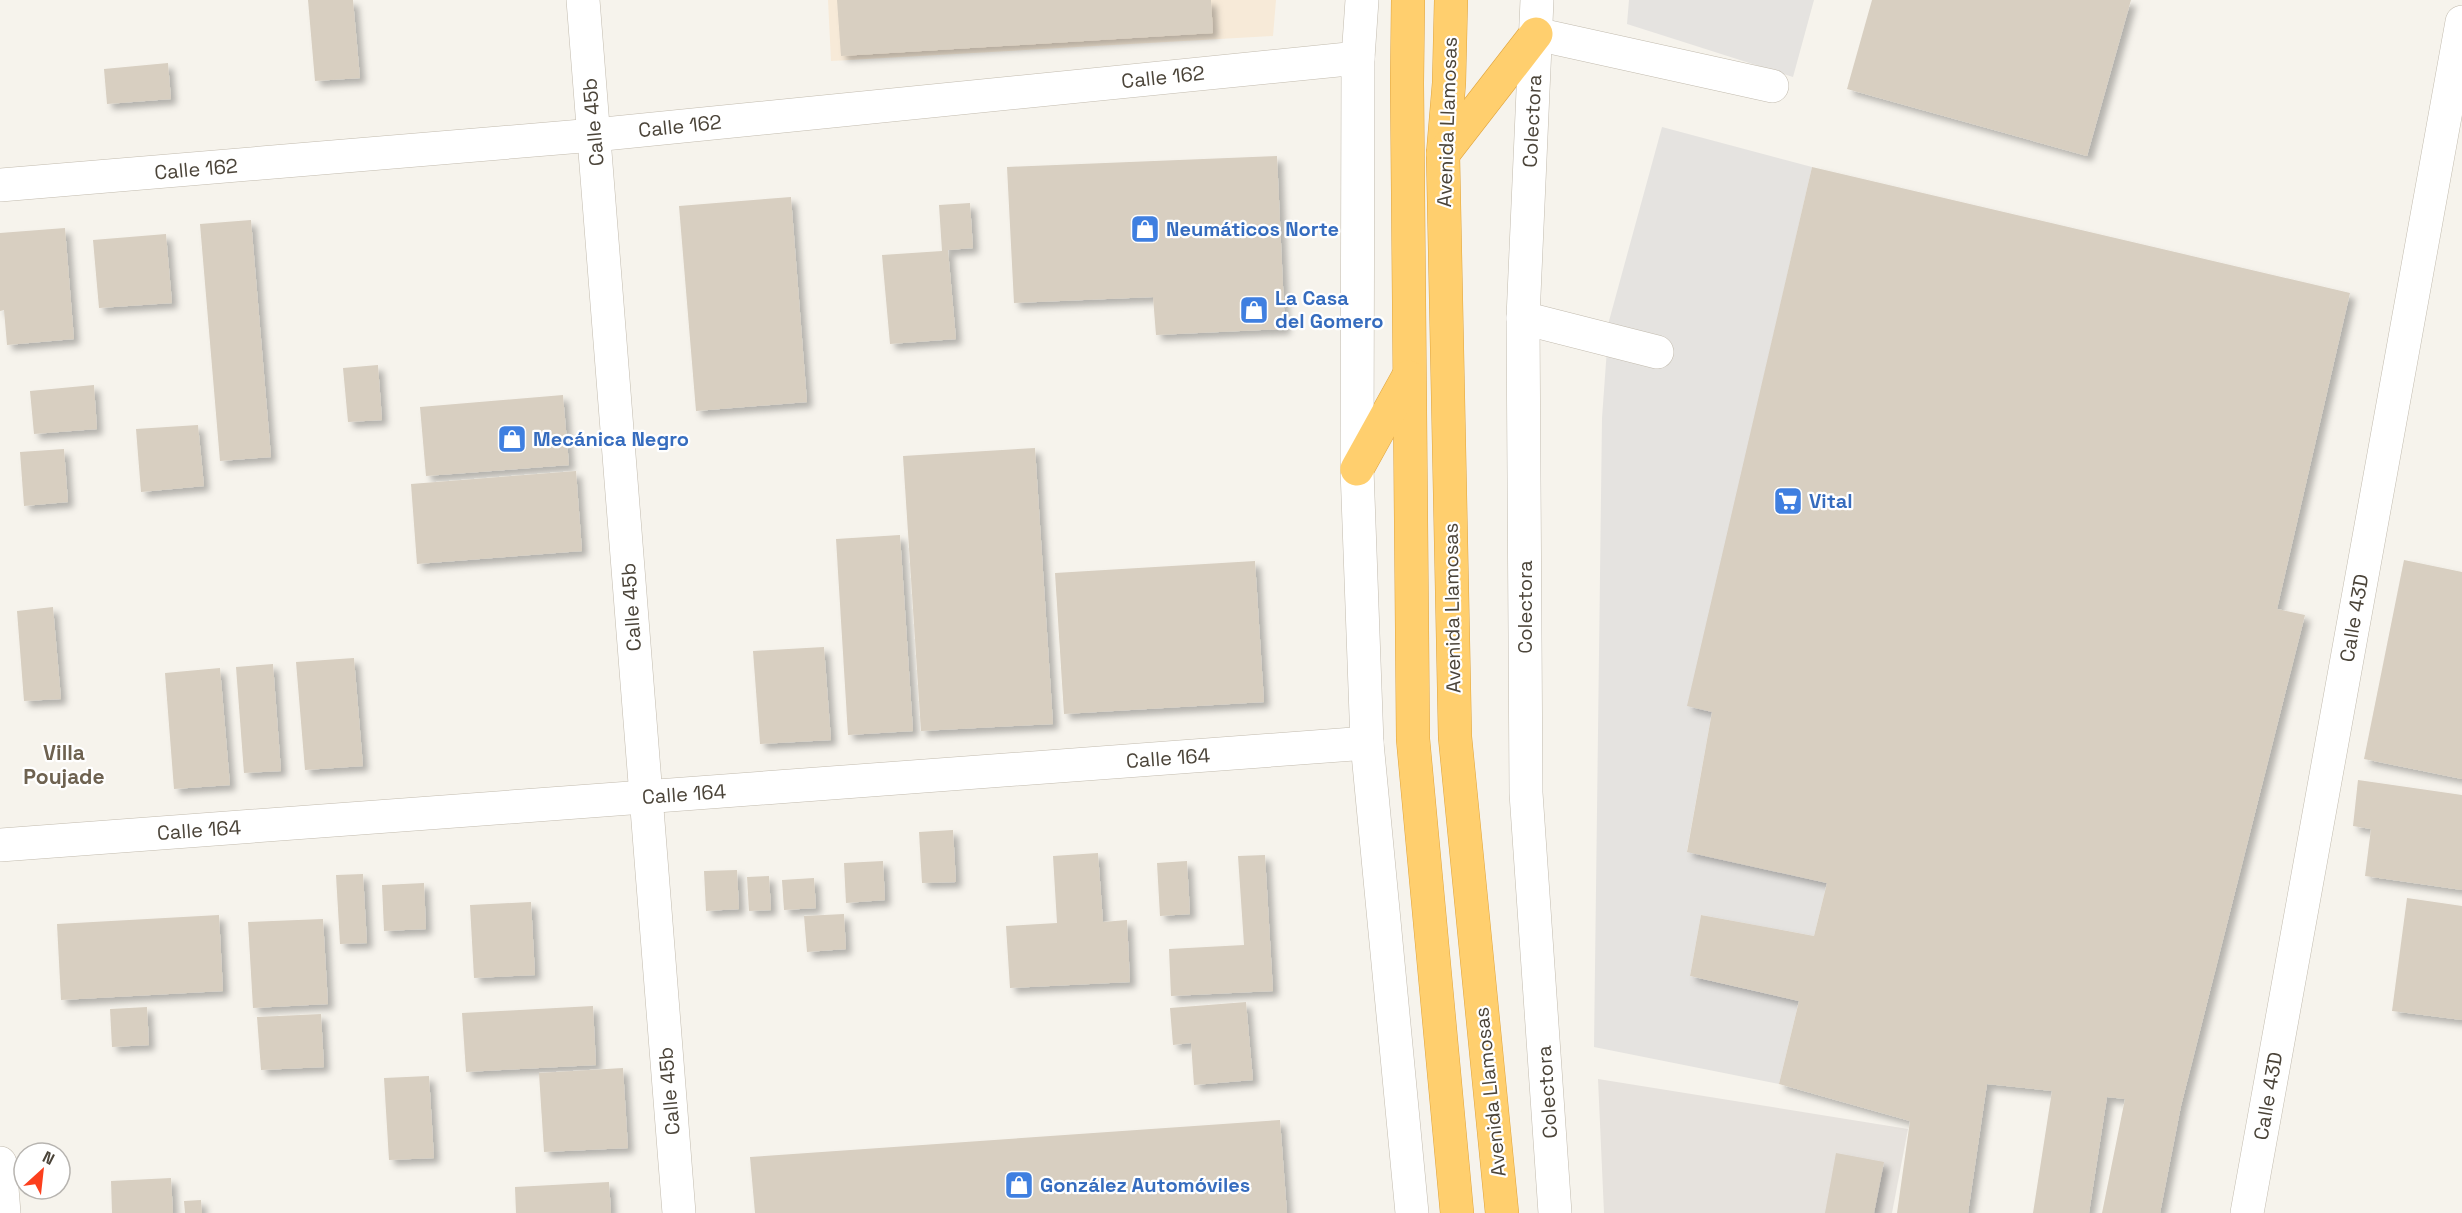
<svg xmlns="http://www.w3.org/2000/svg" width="2462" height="1213" viewBox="0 0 2462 1213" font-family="'Space Grotesk',sans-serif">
<defs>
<filter id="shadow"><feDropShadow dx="5.5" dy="5.5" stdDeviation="3" flood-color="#0004"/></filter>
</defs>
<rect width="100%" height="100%" fill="#f6f3ec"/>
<polygon fill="#f7ead8" points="828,0 1276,0 1273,36 831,61"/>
<polygon fill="#e6e2dd" points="1598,1079 1908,1129 1892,1213 1604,1213"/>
<g fill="#e5e3e0">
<polygon points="1629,0 1814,0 1793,77 1627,24"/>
<polygon points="1662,127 1812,167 1745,459 1712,712 1687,851 1827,883 1814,936 1701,915 1690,976 1799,1001 1779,1084 1594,1047 1602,418 1609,321"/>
</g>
<g fill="#d8cfc1" filter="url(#shadow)">
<polygon points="308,0 353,0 360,78 315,81"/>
<polygon points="837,0 1211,0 1213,33 841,56"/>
<polygon points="1872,0 2131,0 2087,156 1847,89"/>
<polygon points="168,63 171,99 107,104 104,69"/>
<polygon points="1277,156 1285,329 1156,335 1153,297 1014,303 1007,167"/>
<polygon points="1812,167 2350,293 2277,609 2305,615 2181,1106 2160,1213 2102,1213 2125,1099 2107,1097 2089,1213 2033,1213 2052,1091 1987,1084 1968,1213 1897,1213 1910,1121 1779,1084 1799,1001 1690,976 1701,915 1814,936 1827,883 1687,852 1712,712 1687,706"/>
<polygon points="791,197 807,402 696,411 679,206"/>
<polygon points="970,203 973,248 948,250 956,339 890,344 882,255 942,251 939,205"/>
<polygon points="251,220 271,457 220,461 200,224"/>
<polygon points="65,228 74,339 7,345 4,310 0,311 0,233"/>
<polygon points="166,234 172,303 99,308 93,240"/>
<polygon points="378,365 382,420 348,422 343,368"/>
<polygon points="94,385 97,429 34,434 30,391"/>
<polygon points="563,395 569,465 426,476 420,407"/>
<polygon points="198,425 204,486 141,492 136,429"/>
<polygon points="1035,448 1053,724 921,731 903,456"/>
<polygon points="64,449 68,502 24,506 20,452"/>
<polygon points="576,471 582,551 417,564 411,484"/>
<polygon points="900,535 913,731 848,735 836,539"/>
<polygon points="2404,560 2462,572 2462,779 2364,759"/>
<polygon points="1255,561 1264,702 1064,714 1055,573"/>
<polygon points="53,607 61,699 24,701 17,611"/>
<polygon points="824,647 831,740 760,744 753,651"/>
<polygon points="354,658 363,766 305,770 296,662"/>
<polygon points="273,664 281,771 244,773 236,667"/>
<polygon points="220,668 230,785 174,789 165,673"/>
<polygon points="2358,780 2462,795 2462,890 2365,876 2371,829 2353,826"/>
<polygon points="953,830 956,882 922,883 919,832"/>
<polygon points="1098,853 1103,922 1127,920 1130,982 1010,988 1006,926 1057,923 1053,856"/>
<polygon points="1265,855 1273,991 1171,996 1169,949 1244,945 1238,856"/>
<polygon points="883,861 885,900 846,903 844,863"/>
<polygon points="1187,861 1190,914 1160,916 1157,863"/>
<polygon points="737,870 739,909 706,911 704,871"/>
<polygon points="363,874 367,943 340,944 336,875"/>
<polygon points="769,876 771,910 749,911 747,877"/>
<polygon points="814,878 816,908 784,910 782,880"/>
<polygon points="424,883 426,929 384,931 382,885"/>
<polygon points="2407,898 2462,906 2462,1020 2392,1011"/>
<polygon points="531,902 535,975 474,978 470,905"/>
<polygon points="844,914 846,949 807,952 804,916"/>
<polygon points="219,915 223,991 61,1000 57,924"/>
<polygon points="323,919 328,1004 253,1008 248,922"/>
<polygon points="1246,1002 1253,1080 1194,1085 1191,1043 1173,1045 1170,1008"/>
<polygon points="593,1006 596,1065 466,1072 462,1013"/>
<polygon points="147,1007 149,1045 112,1047 110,1009"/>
<polygon points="321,1014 324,1067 261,1070 257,1017"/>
<polygon points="623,1068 628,1148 544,1152 539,1073"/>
<polygon points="429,1076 434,1158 389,1160 384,1078"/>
<polygon points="1280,1120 1287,1213 755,1213 750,1157"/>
<polygon points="1836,1153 1884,1162 1874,1213 1825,1213"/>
<polygon points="171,1178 173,1213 112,1213 111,1181"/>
<polygon points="609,1182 611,1213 516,1213 515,1187"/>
<polygon points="201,1200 202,1213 185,1213 184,1201"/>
</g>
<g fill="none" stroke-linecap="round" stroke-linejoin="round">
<g stroke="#c2bbae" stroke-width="34">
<g id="minor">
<polyline points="583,0 679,1213"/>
<polyline points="1362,0 1358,58 1357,469 1367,743 1412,1213"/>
<polyline points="1537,0 1523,318 1526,793 1555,1213"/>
<polyline points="1536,34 1772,86"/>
<polyline points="0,185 594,135 1358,58"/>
<polyline points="1523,318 1657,352"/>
<polyline points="0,845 1367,743"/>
<polyline points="0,1163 4,1213"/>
<polyline points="2247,1213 2462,22"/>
</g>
</g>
<g stroke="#e0a43c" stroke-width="34">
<g id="highway">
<polyline points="1408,0 1407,83 1413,739 1457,1213"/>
<polyline points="1451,0 1449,83 1443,154 1455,737 1502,1213"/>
<polyline points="1443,154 1536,34"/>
<polyline points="1357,469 1408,377"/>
</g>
</g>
<use href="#minor" stroke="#fff" stroke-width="33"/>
<use href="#highway" stroke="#ffcf6e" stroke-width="33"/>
</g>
<defs>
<g id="shop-square" transform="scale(1.5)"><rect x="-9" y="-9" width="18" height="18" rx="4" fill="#3f7fe0" stroke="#fff"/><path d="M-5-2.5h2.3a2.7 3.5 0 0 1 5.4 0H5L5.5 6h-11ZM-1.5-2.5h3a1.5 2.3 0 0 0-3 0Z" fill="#fff"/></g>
<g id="supermarket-square" transform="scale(1.5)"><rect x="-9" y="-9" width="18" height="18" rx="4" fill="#3f7fe0" stroke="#fff"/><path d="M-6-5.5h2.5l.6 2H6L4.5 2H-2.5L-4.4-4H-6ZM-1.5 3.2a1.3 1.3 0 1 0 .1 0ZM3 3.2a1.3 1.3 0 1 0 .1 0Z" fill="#fff"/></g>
</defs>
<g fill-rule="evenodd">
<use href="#shop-square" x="1145" y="229"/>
<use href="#shop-square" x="1254" y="310"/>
<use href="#shop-square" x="512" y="439"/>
<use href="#supermarket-square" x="1788" y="501"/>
<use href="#shop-square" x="1019" y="1185"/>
</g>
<g text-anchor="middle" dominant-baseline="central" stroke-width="4.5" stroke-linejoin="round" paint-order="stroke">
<g font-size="20" fill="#4b4439" stroke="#fff">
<text transform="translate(1163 77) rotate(-6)">Calle 162</text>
<text transform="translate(1532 121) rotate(-87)">Colectora</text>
<text transform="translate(593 122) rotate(-95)">Calle 45b</text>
<text transform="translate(1447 122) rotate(-88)">Avenida Llamosas</text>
<text transform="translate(680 126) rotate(-6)">Calle 162</text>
<text transform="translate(196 169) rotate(-5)">Calle 162</text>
<text transform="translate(631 607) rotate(-94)">Calle 45b</text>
<text transform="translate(1525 607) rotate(-90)">Colectora</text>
<text transform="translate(1452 608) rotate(-91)">Avenida Llamosas</text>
<text transform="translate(2354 618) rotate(-80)">Calle 43D</text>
<text transform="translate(1168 758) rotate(-4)">Calle 164</text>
<text transform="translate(684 794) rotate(-4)">Calle 164</text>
<text transform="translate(199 830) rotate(-4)">Calle 164</text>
<text transform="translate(669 1091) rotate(-95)">Calle 45b</text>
<text transform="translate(1490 1092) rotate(-96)">Avenida Llamosas</text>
<text transform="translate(1547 1092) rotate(-94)">Colectora</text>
<text transform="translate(2268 1096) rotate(-80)">Calle 43D</text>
</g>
<g font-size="20" font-weight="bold" fill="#366cbe" stroke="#fff" text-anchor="start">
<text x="1166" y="229">Neumáticos Norte</text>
<text x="1275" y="298">La Casa<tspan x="1275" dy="23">del Gomero</tspan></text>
<text x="533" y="439">Mecánica Negro</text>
<text x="1809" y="501">Vital</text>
<text x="1040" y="1185">González Automóviles</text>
</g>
<g font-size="21" font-weight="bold" fill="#6e6250" stroke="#fff">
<text x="64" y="752">Villa<tspan x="64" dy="24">Poujade</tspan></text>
</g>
</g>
<g transform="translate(42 1171) rotate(27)"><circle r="28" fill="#ffffff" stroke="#b7b4b0" stroke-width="1.5"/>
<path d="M0-4.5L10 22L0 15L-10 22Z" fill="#fc3f1d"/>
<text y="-9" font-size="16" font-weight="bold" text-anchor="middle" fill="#4b4439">N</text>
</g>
</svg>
